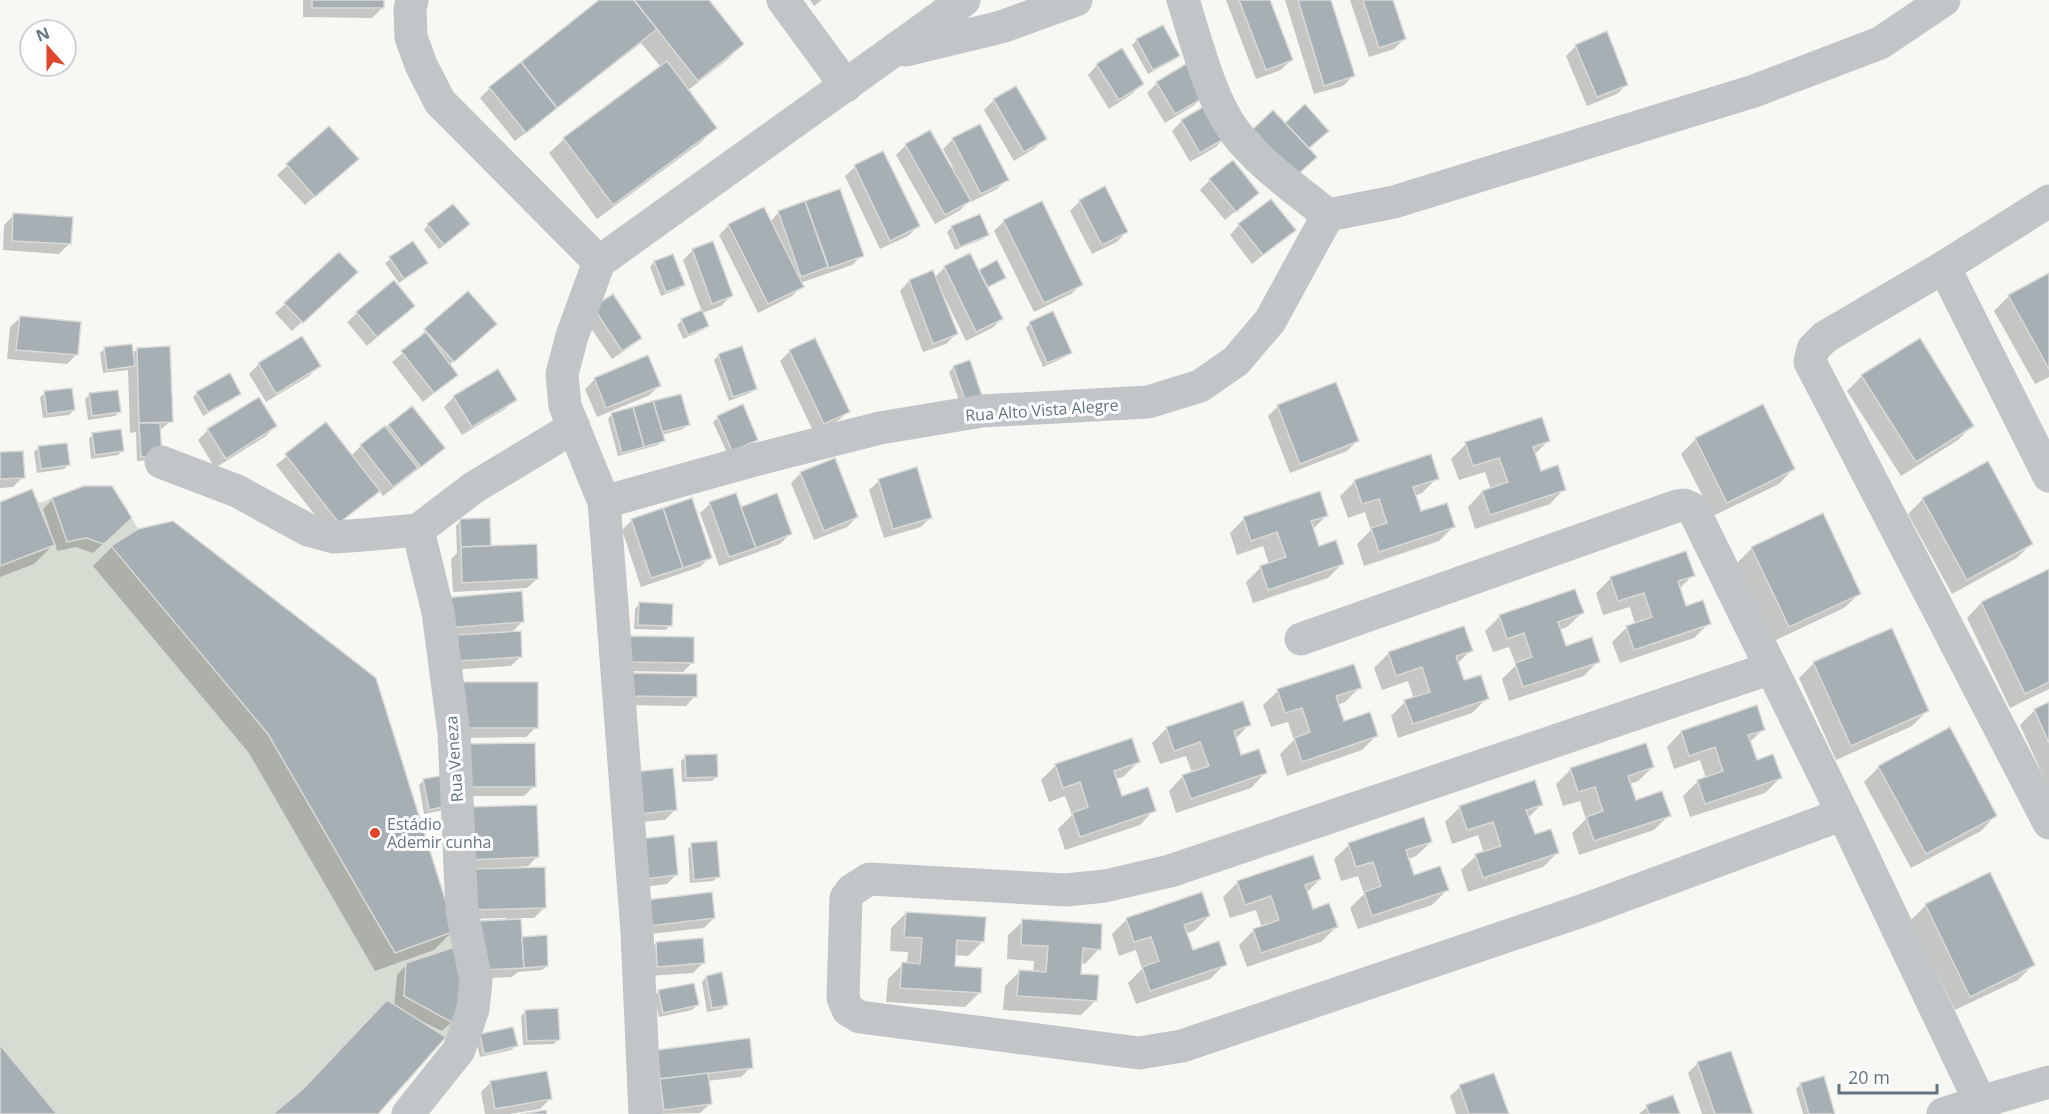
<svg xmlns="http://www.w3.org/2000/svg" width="2049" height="1114" viewBox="0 0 2049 1114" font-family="'Open Sans',sans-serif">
<rect width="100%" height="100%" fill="#f7f7f4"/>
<polygon fill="#d7dcd3" points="84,486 112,486 138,529 173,521 376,678 455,931 453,1023 446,1037 378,1114 0,1114 0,502 32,489 39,503"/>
<g fill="#0003">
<polygon points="303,0 382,0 382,8 372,18 303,17"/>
<polygon points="602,0 707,0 742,44 728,59 687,91 715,128 700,143 597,219 549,153 564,139 661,67 641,43 515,141 480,98 490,88"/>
<polygon points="810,0 822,0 814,6"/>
<polygon points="1226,0 1268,0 1291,60 1281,70 1256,79"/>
<polygon points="1285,0 1329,0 1353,76 1343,86 1314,94"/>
<polygon points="1350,0 1392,0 1404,39 1394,49 1369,57"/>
<polygon points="1163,27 1178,55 1174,60 1148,74 1132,45 1137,40"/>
<polygon points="1576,46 1627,84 1617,94 1587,106 1566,56"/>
<polygon points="1097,65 1142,84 1132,94 1109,109 1088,75"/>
<polygon points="1157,83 1203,97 1193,106 1165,123 1147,93"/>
<polygon points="1015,88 1045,139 1035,148 1014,161 984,110 994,100"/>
<polygon points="1182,121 1225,137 1216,147 1190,162 1172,131"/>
<polygon points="329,128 347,168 305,205 277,175"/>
<polygon points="930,132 950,168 953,167 943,149 953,139 1007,179 997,189 971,202 970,200 959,211 935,224 896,155 906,145"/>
<polygon points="882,153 918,226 908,236 880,249 845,176 855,167"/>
<polygon points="1210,180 1257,193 1225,220 1200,190"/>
<polygon points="839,191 862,255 852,265 800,283 802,286 792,296 758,313 719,235 729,225 770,222 779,212"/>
<polygon points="1080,201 1126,232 1117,242 1092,254 1070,211"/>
<polygon points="14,215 69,244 59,254 3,250 4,225"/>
<polygon points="1004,221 1081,285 1071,294 1034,312 994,231"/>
<polygon points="428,225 464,229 439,249 424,230"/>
<polygon points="1239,225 1294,230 1252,264 1230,235"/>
<polygon points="952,227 987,235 983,239 955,250 947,232"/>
<polygon points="413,243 426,263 399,283 385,263"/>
<polygon points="693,250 731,296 721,306 702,313 707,326 703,330 683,339 677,325 682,320 702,312 683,260"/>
<polygon points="970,255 978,271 996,262 1004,277 987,288 1002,319 992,328 966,341 943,294 941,295 956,334 946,344 923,352 900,291 909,281 932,272 934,278 944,268"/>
<polygon points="672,256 683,284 679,289 661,296 650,267 654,262"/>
<polygon points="2049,275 2049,377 2035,384 1994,311 2009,296"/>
<polygon points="346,281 292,331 275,313 285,304"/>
<polygon points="413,306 367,346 347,322 357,313"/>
<polygon points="594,308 640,338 630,347 612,359 584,318"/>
<polygon points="20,318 77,354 67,364 7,359 10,327"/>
<polygon points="1030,323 1070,352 1065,357 1043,367 1026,328"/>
<polygon points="426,330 485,333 449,365 456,375 423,402 392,362 417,341 416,340"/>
<polygon points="302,338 319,366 309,376 266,402 249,374 259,364"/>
<polygon points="105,349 132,354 137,349 171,421 159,431 156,460 137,461 136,432 130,433 128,370 103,373 100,353"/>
<polygon points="790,351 848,411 838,421 814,433 780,361"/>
<polygon points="719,355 755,388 750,393 729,401 714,360"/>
<polygon points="969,362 963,412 949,372 954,367"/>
<polygon points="1862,376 1972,426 1958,440 1901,476 1847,391"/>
<polygon points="595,379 659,385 650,395 597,417 585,389"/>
<polygon points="45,393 74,410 69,415 43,418 40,397"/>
<polygon points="197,393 239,393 235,398 203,416 193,397"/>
<polygon points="89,395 119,412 115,416 88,420 85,399"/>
<polygon points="454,397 515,399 505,409 462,435 444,407"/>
<polygon points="258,399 275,426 266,436 215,468 198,440 208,430"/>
<polygon points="742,406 757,440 752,444 728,455 713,422 718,418"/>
<polygon points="1278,406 1357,441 1347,451 1290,473 1268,416"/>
<polygon points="412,408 443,448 433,458 383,496 379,491 328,532 276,465 326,424 351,456 361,446"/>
<polygon points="612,414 688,424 683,429 662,435 663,440 658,445 618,456 608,419"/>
<polygon points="93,434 122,451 118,455 91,459 89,439"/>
<polygon points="1696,439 1793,469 1779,484 1713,516 1681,454"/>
<polygon points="1548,441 1534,455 1540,473 1564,489 1550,504 1475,529 1468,507 1482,492 1491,489 1485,472 1459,480 1451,459 1466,444"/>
<polygon points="39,447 68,465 64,469 37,473 34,452"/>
<polygon points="0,454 23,477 13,487 0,488"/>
<polygon points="801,473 857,517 847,527 814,540 791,483"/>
<polygon points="1437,478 1422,493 1414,496 1420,513 1453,527 1439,541 1364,566 1357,544 1371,530 1365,512 1348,518 1340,496 1355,481"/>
<polygon points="879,481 930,518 921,527 884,538 869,490"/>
<polygon points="53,499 120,528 93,553 76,547 57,551 55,543 34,564 0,577 0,504 51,540 53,539 43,509"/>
<polygon points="1923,499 2032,543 2017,558 1952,594 1908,514"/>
<polygon points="710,504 740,509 790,534 780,544 719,566 700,513"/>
<polygon points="1326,516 1312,530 1318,548 1342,564 1328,578 1253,603 1246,582 1261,567 1269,564 1263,546 1237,555 1230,533 1244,519"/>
<polygon points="632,520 710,557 700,567 641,587 622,530"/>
<polygon points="460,521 489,545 537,579 527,588 453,592 451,559 457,553 456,526"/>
<polygon points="112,547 453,931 434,950 375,971 249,753 93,566"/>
<polygon points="1752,548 1859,594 1844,608 1774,641 1737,563"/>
<polygon points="2049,570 2049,689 2010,708 1967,618 1981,603"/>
<polygon points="1693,575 1679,589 1685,608 1709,623 1694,638 1620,663 1612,642 1627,627 1635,624 1630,607 1603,615 1596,593 1611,578"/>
<polygon points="639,604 670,625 666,630 634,629 635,609"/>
<polygon points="435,609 523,621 511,633 521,656 511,666 448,670"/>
<polygon points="1582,613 1567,627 1559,630 1565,648 1598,661 1584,676 1509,701 1502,679 1516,665 1509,647 1493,652 1485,631 1500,616"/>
<polygon points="621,648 693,662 683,672 621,671"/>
<polygon points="1471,650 1457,664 1463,682 1487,698 1472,713 1398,738 1391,716 1405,702 1414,699 1408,681 1382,690 1374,668 1389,653"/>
<polygon points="1814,663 1927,711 1912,726 1836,760 1799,678"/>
<polygon points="618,685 695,696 686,706 617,705"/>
<polygon points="1360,687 1345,702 1337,705 1343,723 1376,736 1362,750 1287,776 1280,754 1294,740 1288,722 1271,727 1263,705 1278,691"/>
<polygon points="450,694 536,727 526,737 450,738"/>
<polygon points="2049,704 2049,789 2020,725 2035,710"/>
<polygon points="1756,707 1763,729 1749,743 1756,762 1780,778 1765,793 1690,817 1683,796 1698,781 1706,778 1700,760 1674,769 1667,747 1681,732"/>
<polygon points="1249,725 1235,739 1241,757 1265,773 1251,788 1176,813 1169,791 1183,776 1192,773 1186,756 1160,764 1152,743 1167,728"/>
<polygon points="1645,745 1653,767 1638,781 1630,784 1635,802 1669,815 1654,830 1579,855 1572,833 1586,819 1580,801 1563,806 1556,784 1570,770"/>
<polygon points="453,755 534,786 524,796 453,796"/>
<polygon points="685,757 717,776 712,781 682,782 681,761"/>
<polygon points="1138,762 1123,777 1115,779 1121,798 1154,810 1140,825 1065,850 1058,829 1072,815 1065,796 1049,802 1041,780 1056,765"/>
<polygon points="1879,767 1995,816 1981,831 1911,868 1864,782"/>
<polygon points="423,781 444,810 424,814 419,785"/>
<polygon points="624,783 675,810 665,820 628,823"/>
<polygon points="1542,804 1528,818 1534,836 1558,852 1543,867 1468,892 1461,870 1476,856 1484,853 1478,835 1452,844 1445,822 1460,807"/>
<polygon points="456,819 538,856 528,866 516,867 516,869 544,908 534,918 519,918 521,938 547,966 542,970 518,972 512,977 472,979 507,918 460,919"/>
<polygon points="1431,842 1416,856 1408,859 1414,877 1447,890 1432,905 1358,929 1350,908 1364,894 1358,876 1341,881 1334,859 1349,845"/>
<polygon points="692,845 718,877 713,881 690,883 688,849"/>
<polygon points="631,850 677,874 667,884 635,888"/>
<polygon points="1320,879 1306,893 1312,911 1336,927 1321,942 1247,967 1239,945 1254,930 1262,928 1256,910 1230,918 1223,897 1238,882"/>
<polygon points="711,894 714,918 704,928 632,936"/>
<polygon points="1926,905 2033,965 2018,980 1955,1010 1911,920"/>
<polygon points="906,913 983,941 968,956 954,955 953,967 979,993 965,1007 886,1002 888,979 903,964 907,964 908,952 890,951 891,928"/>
<polygon points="1209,916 1194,931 1186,933 1192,951 1225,964 1210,979 1136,1004 1128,983 1142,969 1136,950 1119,956 1112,934 1127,919"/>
<polygon points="1023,921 1099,949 1085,964 1080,963 1080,975 1096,1000 1081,1015 1003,1010 1005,986 1019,972 1033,972 1034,961 1007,959 1008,935"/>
<polygon points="656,943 703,963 693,973 648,976 647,953"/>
<polygon points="407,964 452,1022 442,1031 419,1020 376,1114 275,1114 300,1094 394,1007 397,975"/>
<polygon points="706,977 726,1004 722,1009 707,1012 702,982"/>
<polygon points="659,991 697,1005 692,1010 659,1017 654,996"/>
<polygon points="526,1011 558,1039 554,1044 523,1045 521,1016"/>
<polygon points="480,1035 516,1046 511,1050 480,1057 476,1040"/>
<polygon points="648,1061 751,1067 741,1077 707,1081 710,1104 700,1113 654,1114"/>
<polygon points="1698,1063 1752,1114 1702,1114 1688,1073"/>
<polygon points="491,1082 550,1099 540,1109 510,1114 485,1114 481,1092"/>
<polygon points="1801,1084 1833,1114 1803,1114 1796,1089"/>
<polygon points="1460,1087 1507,1114 1456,1114 1450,1096"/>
<polygon points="1647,1107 1678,1114 1639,1114"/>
</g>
<g fill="#a5afb4" stroke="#d9d9d7" stroke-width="1.5">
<rect x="312" y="0" width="72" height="8"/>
<polygon points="599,0 634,0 657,29 557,108 521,62"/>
<polygon points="634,0 709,0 744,44 698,81"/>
<polygon points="1239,0 1270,0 1293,60 1266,70"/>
<polygon points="1298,0 1331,0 1355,76 1324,86"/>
<polygon points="1363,0 1393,0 1406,39 1379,48"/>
<polygon points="1163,25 1180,56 1153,70 1136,39"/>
<polygon points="1607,31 1628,85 1597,97 1575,45"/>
<polygon points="1122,48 1144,84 1119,100 1096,64"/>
<polygon points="667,61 717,128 613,205 563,138"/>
<polygon points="521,62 557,108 526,133 489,87"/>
<polygon points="1186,64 1205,97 1175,114 1156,82"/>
<polygon points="1016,86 1047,139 1024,152 993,99"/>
<polygon points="1208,104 1227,137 1200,153 1181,120"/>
<polygon points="1305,104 1329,131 1309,148 1285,123"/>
<polygon points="1273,110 1317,157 1296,176 1253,129"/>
<polygon points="980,124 1009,180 981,194 952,138"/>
<polygon points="329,126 359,159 315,197 286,164"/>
<polygon points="930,130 971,201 945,215 905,144"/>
<polygon points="883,151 920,226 890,241 854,165"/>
<polygon points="1233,160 1259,193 1236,212 1209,179"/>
<polygon points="1105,186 1128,232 1102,245 1079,200"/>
<polygon points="840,189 864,256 829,268 805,201"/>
<polygon points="1271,199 1296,230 1263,255 1238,224"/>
<polygon points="805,201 828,267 801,277 778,211"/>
<polygon points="1042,201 1083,285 1044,303 1003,220"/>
<polygon points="453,204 470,224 444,245 427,224"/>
<polygon points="764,207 804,287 768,304 728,224"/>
<polygon points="13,213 73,217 71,244 12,241"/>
<polygon points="980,214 989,235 960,247 951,226"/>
<polygon points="413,241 428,263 404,279 389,257"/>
<polygon points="713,241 733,296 712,304 692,249"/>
<polygon points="339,252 358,272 303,323 284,303"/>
<polygon points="970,253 1003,319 976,332 944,266"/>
<polygon points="673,254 685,285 666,292 654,261"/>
<polygon points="997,260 1006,278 988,287 979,270"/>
<polygon points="933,270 958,334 933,344 909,280"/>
<polygon points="2049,273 2049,369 2008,295"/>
<polygon points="394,280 415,306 377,337 356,312"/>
<polygon points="468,291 497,324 454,362 424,329"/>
<polygon points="613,294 642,338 622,351 593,307"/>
<polygon points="702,310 709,326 688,335 681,319"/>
<polygon points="1053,311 1072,353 1047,363 1029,322"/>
<polygon points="20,316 81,322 78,355 16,350"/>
<polygon points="426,332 458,375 434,393 401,351"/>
<polygon points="302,336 321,366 276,394 258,363"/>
<polygon points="815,338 850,412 824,424 789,350"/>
<polygon points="1920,338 1974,426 1916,462 1861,375"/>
<polygon points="132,344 135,366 107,370 104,347"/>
<polygon points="170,346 173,422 139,423 137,348"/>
<polygon points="742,346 757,389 733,397 718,354"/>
<polygon points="648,355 661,386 606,408 594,378"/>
<polygon points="970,360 984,402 968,408 953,366"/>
<polygon points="498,369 517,400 472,427 453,396"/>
<polygon points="230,373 241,394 208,412 196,392"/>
<polygon points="1336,382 1359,441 1300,464 1277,405"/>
<polygon points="72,388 75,410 47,414 44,391"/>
<polygon points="118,390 121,412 92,416 89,393"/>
<polygon points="681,394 690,425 662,432 653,401"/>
<polygon points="259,397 277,426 226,459 207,429"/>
<polygon points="653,401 665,441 644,447 633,407"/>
<polygon points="743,404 758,440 732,451 717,416"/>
<polygon points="1763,404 1795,469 1727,503 1695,438"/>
<polygon points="412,406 445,448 421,467 388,425"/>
<polygon points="633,407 644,447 622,453 611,413"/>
<polygon points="1542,417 1550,441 1533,447 1541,471 1558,465 1566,490 1490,515 1482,491 1508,482 1499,458 1473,466 1465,442"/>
<polygon points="326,422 380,491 339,523 285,454"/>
<polygon points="139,423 160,423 162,456 141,457"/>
<polygon points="385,426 418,468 393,487 360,445"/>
<polygon points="121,429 124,451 95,455 92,433"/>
<polygon points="67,443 70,465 41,469 38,446"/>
<polygon points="23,451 25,478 0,479 0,452"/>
<polygon points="1431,454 1439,479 1413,487 1421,511 1447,503 1455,527 1379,552 1371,528 1387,523 1379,499 1362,504 1354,480"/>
<polygon points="835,458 858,517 824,531 800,472"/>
<polygon points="1988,461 2033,544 1967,580 1922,498"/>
<polygon points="917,467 932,518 893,529 878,479"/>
<polygon points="84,486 112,486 132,518 104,544 86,538 67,542 52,498"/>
<polygon points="32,489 55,545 0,566 0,502"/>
<polygon points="1320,491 1328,516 1311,521 1319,546 1336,540 1344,564 1268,590 1260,566 1286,557 1277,532 1251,541 1243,517"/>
<polygon points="736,493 756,548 729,557 709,502"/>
<polygon points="777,493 792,534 756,548 741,507"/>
<polygon points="692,498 712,558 683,568 663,508"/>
<polygon points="663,508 683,568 651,578 631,519"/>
<polygon points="1823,513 1861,594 1789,627 1751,547"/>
<polygon points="490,518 491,546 461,547 460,519"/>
<polygon points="173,521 376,678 455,931 395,953 268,734 111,546 138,529"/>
<polygon points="537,544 538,579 462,583 461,547"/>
<polygon points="1686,551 1695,576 1678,581 1686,606 1703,600 1711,624 1634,650 1626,626 1652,617 1644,593 1618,601 1610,577"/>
<polygon points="2049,569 2049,682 2025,694 1981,602"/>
<polygon points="1575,589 1584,613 1558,622 1566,646 1592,637 1600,662 1523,687 1515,663 1532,657 1524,633 1507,639 1499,615"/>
<polygon points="522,591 524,622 446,628 444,598"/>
<polygon points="639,602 673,604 672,626 638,625"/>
<polygon points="1464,626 1473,651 1456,656 1464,680 1481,675 1489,699 1413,724 1404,700 1430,692 1422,667 1396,676 1388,652"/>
<polygon points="1892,628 1929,711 1851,746 1813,662"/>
<polygon points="521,631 522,657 458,661 456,635"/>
<polygon points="630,636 694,637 694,663 630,662"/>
<polygon points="1354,664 1362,688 1336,696 1344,721 1370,712 1378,736 1302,762 1294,738 1310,732 1302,708 1285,713 1277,689"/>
<polygon points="627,673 697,674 697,697 626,696"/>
<rect x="459" y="682" width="79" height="46"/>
<polygon points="1243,701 1251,725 1234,731 1241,755 1259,749 1267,773 1191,799 1182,775 1209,766 1200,742 1174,751 1166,727"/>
<polygon points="2049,702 2049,743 2034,709"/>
<polygon points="1757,705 1765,730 1748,735 1757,760 1773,754 1782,778 1705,804 1697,780 1723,771 1715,747 1689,756 1681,731"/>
<polygon points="1950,727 1997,816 1926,854 1878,766"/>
<polygon points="1132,738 1140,762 1114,771 1122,796 1148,787 1156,811 1080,837 1072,813 1088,807 1080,782 1063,788 1055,764"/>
<polygon points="535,743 536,787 462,787 462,744"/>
<polygon points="1646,743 1654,767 1628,776 1636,800 1662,791 1671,816 1594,841 1586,817 1603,811 1595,787 1578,792 1570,768"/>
<polygon points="717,754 718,777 686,778 685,755"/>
<polygon points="673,768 677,810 637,814 633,772"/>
<polygon points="444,775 451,805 429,810 423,779"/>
<polygon points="1535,780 1543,805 1526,810 1535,834 1551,829 1559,853 1483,878 1475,854 1501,846 1493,822 1467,830 1459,806"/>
<polygon points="537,805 539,857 467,860 466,807"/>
<polygon points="1424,817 1432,842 1406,850 1414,875 1440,866 1449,890 1372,916 1364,892 1381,886 1373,862 1356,867 1348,843"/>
<polygon points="674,835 678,875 644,879 640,839"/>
<polygon points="717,841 720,877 694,880 691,843"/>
<polygon points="1313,855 1321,879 1305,885 1313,909 1329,903 1338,927 1261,953 1253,929 1279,920 1271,896 1245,905 1237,881"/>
<polygon points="545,867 546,908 469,910 469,869"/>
<polygon points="1990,872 2035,965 1970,997 1925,904"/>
<polygon points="712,892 715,918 641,927 638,901"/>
<polygon points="1202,892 1210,916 1184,925 1193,950 1219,941 1227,965 1150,991 1142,967 1159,961 1151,937 1134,942 1126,918"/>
<polygon points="906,912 986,917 984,942 957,940 955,966 982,968 981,993 900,988 902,962 920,964 922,938 904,937"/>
<polygon points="521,919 524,968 481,970 478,921"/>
<polygon points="1022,919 1102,924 1101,950 1083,948 1081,974 1099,975 1097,1001 1017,996 1019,970 1046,972 1048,946 1021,945"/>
<polygon points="547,935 548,966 524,968 522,937"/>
<polygon points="703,938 705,963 657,967 656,942"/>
<polygon points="458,946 468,982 453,1023 404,996 406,963"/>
<polygon points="722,972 728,1005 712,1008 706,976"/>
<polygon points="694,983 699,1005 663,1013 658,990"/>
<polygon points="387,1000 446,1037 378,1114 273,1114 303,1089"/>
<polygon points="558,1008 560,1040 527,1041 525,1010"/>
<polygon points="513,1027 518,1046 484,1054 480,1034"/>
<polygon points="750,1038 753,1068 660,1079 657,1050"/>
<polygon points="0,1045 57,1114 0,1114"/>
<polygon points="1731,1051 1753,1114 1715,1114 1697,1062"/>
<polygon points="547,1071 552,1099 495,1109 490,1081"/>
<polygon points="708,1073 712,1104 664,1110 660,1079"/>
<polygon points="1494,1073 1509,1114 1469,1114 1459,1085"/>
<polygon points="1824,1076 1835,1114 1809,1114 1800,1083"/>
<polygon points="1673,1095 1680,1114 1649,1114 1646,1105"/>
<polygon points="546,1110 547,1114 521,1114"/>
</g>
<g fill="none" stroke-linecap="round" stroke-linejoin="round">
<g stroke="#c1c5c8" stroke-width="33">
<polyline points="412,0 410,9 411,37 421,65 440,102 599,262"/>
<polyline points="783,0 846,86"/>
<path d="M1183,0c13,40 27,99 52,132 25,33 61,57 93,83"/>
<polyline points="906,50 1001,27 1076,0"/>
<polyline points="2049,201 1944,267 1825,337 1813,349 1810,362 2049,823"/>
<polyline points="1328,215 1394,202 1754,91 1880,43 1944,0"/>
<polyline points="599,262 572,336 562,374 565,406 604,502 637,932 645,1114"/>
<polyline points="599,262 964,0"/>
<polyline points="1944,267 2049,476"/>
<polyline points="161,462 237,491 308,530 334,537 363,535 418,530 473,488 574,427"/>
<polyline points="604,502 762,458 880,428 982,411 1148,402 1200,386 1236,361 1270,321 1328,215"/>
<polyline points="1301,639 1677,506 1684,505 1693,509 1843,814 1980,1102 2049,1082"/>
<polyline points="1771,668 1170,871 1105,886 1066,890 869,879 852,890 846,898 843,998 848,1010 860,1017 1139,1053 1182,1046 1587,909 1843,814"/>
<polyline points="408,1114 459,1050 473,1009 476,981 462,911 454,733 438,612 418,530"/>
<polyline points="1943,1114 1980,1102 1984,1114"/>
</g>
</g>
<circle fill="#df462c" stroke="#fff" stroke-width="2" cx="375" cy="833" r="6"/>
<g text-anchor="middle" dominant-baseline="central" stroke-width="6" stroke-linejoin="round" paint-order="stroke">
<g font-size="16" fill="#63757f" stroke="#fff">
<text transform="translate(1042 410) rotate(-4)">Rua Alto Vista Alegre</text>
<text transform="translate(454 759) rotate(-94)">Rua Veneza</text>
</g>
<g font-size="16" fill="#63757f" stroke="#fff" text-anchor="start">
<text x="387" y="824">Estádio<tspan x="387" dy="18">Ademir cunha</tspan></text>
</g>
</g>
<g transform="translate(48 48) rotate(339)"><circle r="28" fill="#ffffff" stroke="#c1c8cc" stroke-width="1.5"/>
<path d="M0-4.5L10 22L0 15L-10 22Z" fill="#df462c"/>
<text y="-9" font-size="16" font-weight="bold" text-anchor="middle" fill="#63757f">N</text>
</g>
<path d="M1839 1084v9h98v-9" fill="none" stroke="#63757f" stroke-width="3"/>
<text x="1848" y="1084" font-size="18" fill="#63757f" stroke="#ffffff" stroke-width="4.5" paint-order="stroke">20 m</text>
</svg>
